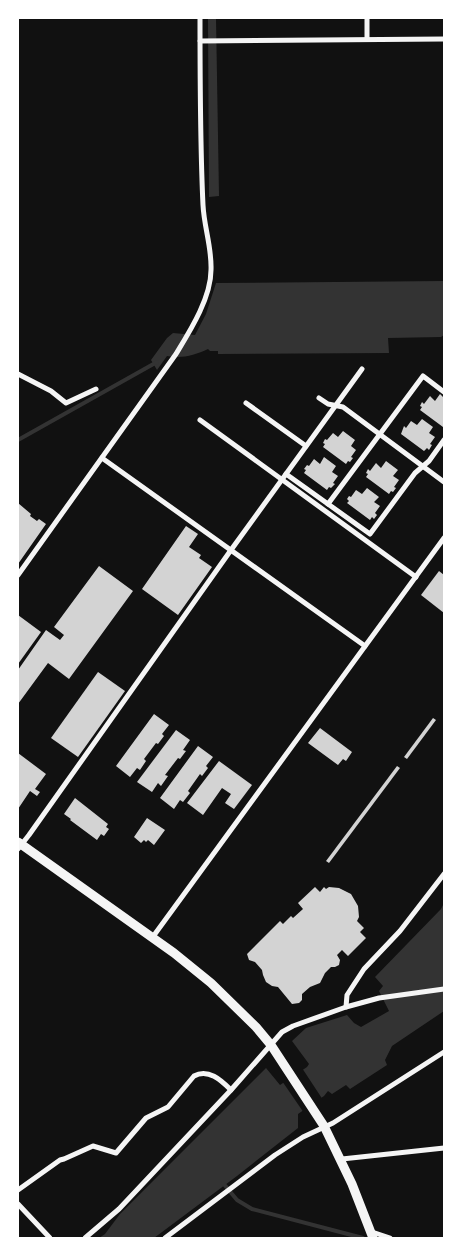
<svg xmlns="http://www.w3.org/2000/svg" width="462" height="1256" viewBox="0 0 462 1256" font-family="'IBM Plex Sans',sans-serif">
<rect width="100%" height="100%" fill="#111"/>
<g fill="#333">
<polygon points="208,18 216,18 219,196 209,197"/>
<path d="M444,281v54l-3,2 -53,1 1,15 -171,1v-3h-8l-2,-2c-13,6 -26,10 -41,7l-10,14 -6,-10 16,-22 6,-5 22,2 11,-21 10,-31z"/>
<polygon points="444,903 444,1011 392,1046 385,1060 387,1065 350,1089 346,1085 332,1094 328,1091 324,1096 298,1114 298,1128 237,1176 154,1238 99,1238 105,1234 120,1214 266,1068 280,1085 307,1067 309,1064 292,1041 306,1028 347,1015 354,1023 361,1027 389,1011 379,991 383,986 375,977 441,909"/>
</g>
<polygon fill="#111" points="302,1068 323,1100 304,1113 282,1081"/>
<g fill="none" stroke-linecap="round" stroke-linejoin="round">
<g stroke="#333" stroke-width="4">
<polyline points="18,440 157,362"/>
<polyline points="223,1183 237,1200 252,1209 363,1238"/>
</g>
</g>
<g fill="#d3d3d3">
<polygon points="440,394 444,398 444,425 443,427 420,410 422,407 420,406 422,402 424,404 430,396 435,401"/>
<polygon points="422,419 433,427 429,433 435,437 430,444 432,445 429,450 427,448 424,451 401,434 404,426 406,428 411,421 417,425"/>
<polygon points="343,431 355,440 351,446 356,450 351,457 353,458 350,462 348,461 346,464 323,447 325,444 323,443 325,439 327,440 333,433 338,437"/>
<polygon points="324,457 336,466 332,472 338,476 333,483 335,484 331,488 329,487 327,490 304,473 306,470 304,469 307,465 309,466 314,459 320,464"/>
<polygon points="386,461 398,470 393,476 399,480 394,487 396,488 393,492 391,491 389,494 366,477 368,474 366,473 368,469 370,471 376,463 381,468"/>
<polygon points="367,488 379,497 374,502 380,506 375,513 377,515 374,519 372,517 370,520 347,503 349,501 347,499 349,496 351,497 356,490 362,494"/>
<polygon points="18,503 31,514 30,516 37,521 39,519 46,524 18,564"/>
<polygon points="186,526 198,534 189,547 201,555 199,558 212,567 178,615 142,589"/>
<polygon points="99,566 133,591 69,679 48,663 18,704 18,670 46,630 60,640 64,635 54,627"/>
<polygon points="439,571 444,575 444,613 421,595"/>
<polygon points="18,615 41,632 18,664"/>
<polygon points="98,672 125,691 78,757 51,738"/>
<polygon points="154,714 169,725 162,734 164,736 158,744 156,743 144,759 146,761 140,770 137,768 130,777 116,766"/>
<polygon points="433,718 436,720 407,759 404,757"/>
<polygon points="320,728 352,752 346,761 343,759 338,765 308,743"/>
<polygon points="176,730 190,740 183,750 186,751 180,759 178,758 165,775 168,776 161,786 158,783 152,792 137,782"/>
<polygon points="198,746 213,757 206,766 208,768 202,776 200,774 188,791 190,793 183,802 180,800 174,809 160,798"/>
<polygon points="18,753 46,774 35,789 40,792 37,796 30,791 18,809"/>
<polygon points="219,761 252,785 234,809 225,803 231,794 222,788 203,815 187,803"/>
<polygon points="397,766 400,768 329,863 326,861"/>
<polygon points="75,798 108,824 106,827 109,829 104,836 101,834 97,840 70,820 71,819 64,814"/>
<polygon points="147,818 165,830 154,845 148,840 146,842 144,840 141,843 134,837"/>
<polygon points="315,887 320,892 324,887 326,889 329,887 339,888 351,894 358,906 359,917 357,921 364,928 360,932 366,938 348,956 342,950 337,955 340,960 339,965 335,967 331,967 325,973 320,983 310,987 302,994 302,1000 299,1003 292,1004 278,987 272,986 266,982 263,975 262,970 255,962 249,960 247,954 280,921 283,924 291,916 293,918 303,909 298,903"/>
</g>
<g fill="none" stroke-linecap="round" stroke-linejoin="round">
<g stroke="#f5f5f5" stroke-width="5">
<polyline points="367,39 367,18"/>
<polyline points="200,41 444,39"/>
<polyline points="18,374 51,391 66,403 96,389"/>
<polyline points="319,398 328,404 343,407 444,482"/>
<polyline points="246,403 306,446"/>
<polyline points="200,420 416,577"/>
<polyline points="102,458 365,646"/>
<polyline points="286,474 328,504 423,376 444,392"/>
<polyline points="328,504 370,534 415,473 429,461 444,440"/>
<path d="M18,575l158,-221c14,-23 35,-56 35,-84 1,-22 -7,-43 -8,-65 -3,-62 -3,-125 -3,-187"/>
<polyline points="18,849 29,835 231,550 362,369"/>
<polyline points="152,938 444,538"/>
<polyline points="346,1007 347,995 364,969 400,931 444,874"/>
<polyline points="342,1159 444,1148"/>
<path d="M18,1190l42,-30 4,-1 29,-13 23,7 30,-35 22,-11 26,-31c14,-8 27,4 37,14l51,-58 11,-6 53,-19 33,-9 65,-9"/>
<polyline points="18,1204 50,1238"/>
<polyline points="372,1232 390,1238"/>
<polyline points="85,1238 119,1209 231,1090"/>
<polyline points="165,1238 275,1155 303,1137 333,1123 444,1052"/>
</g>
<polyline stroke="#f5f5f5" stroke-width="9" points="18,842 174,953 211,983 256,1027 271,1045 324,1126 352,1184 373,1238"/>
</g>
<rect width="462" height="1256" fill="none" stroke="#ffffff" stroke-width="38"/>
</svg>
